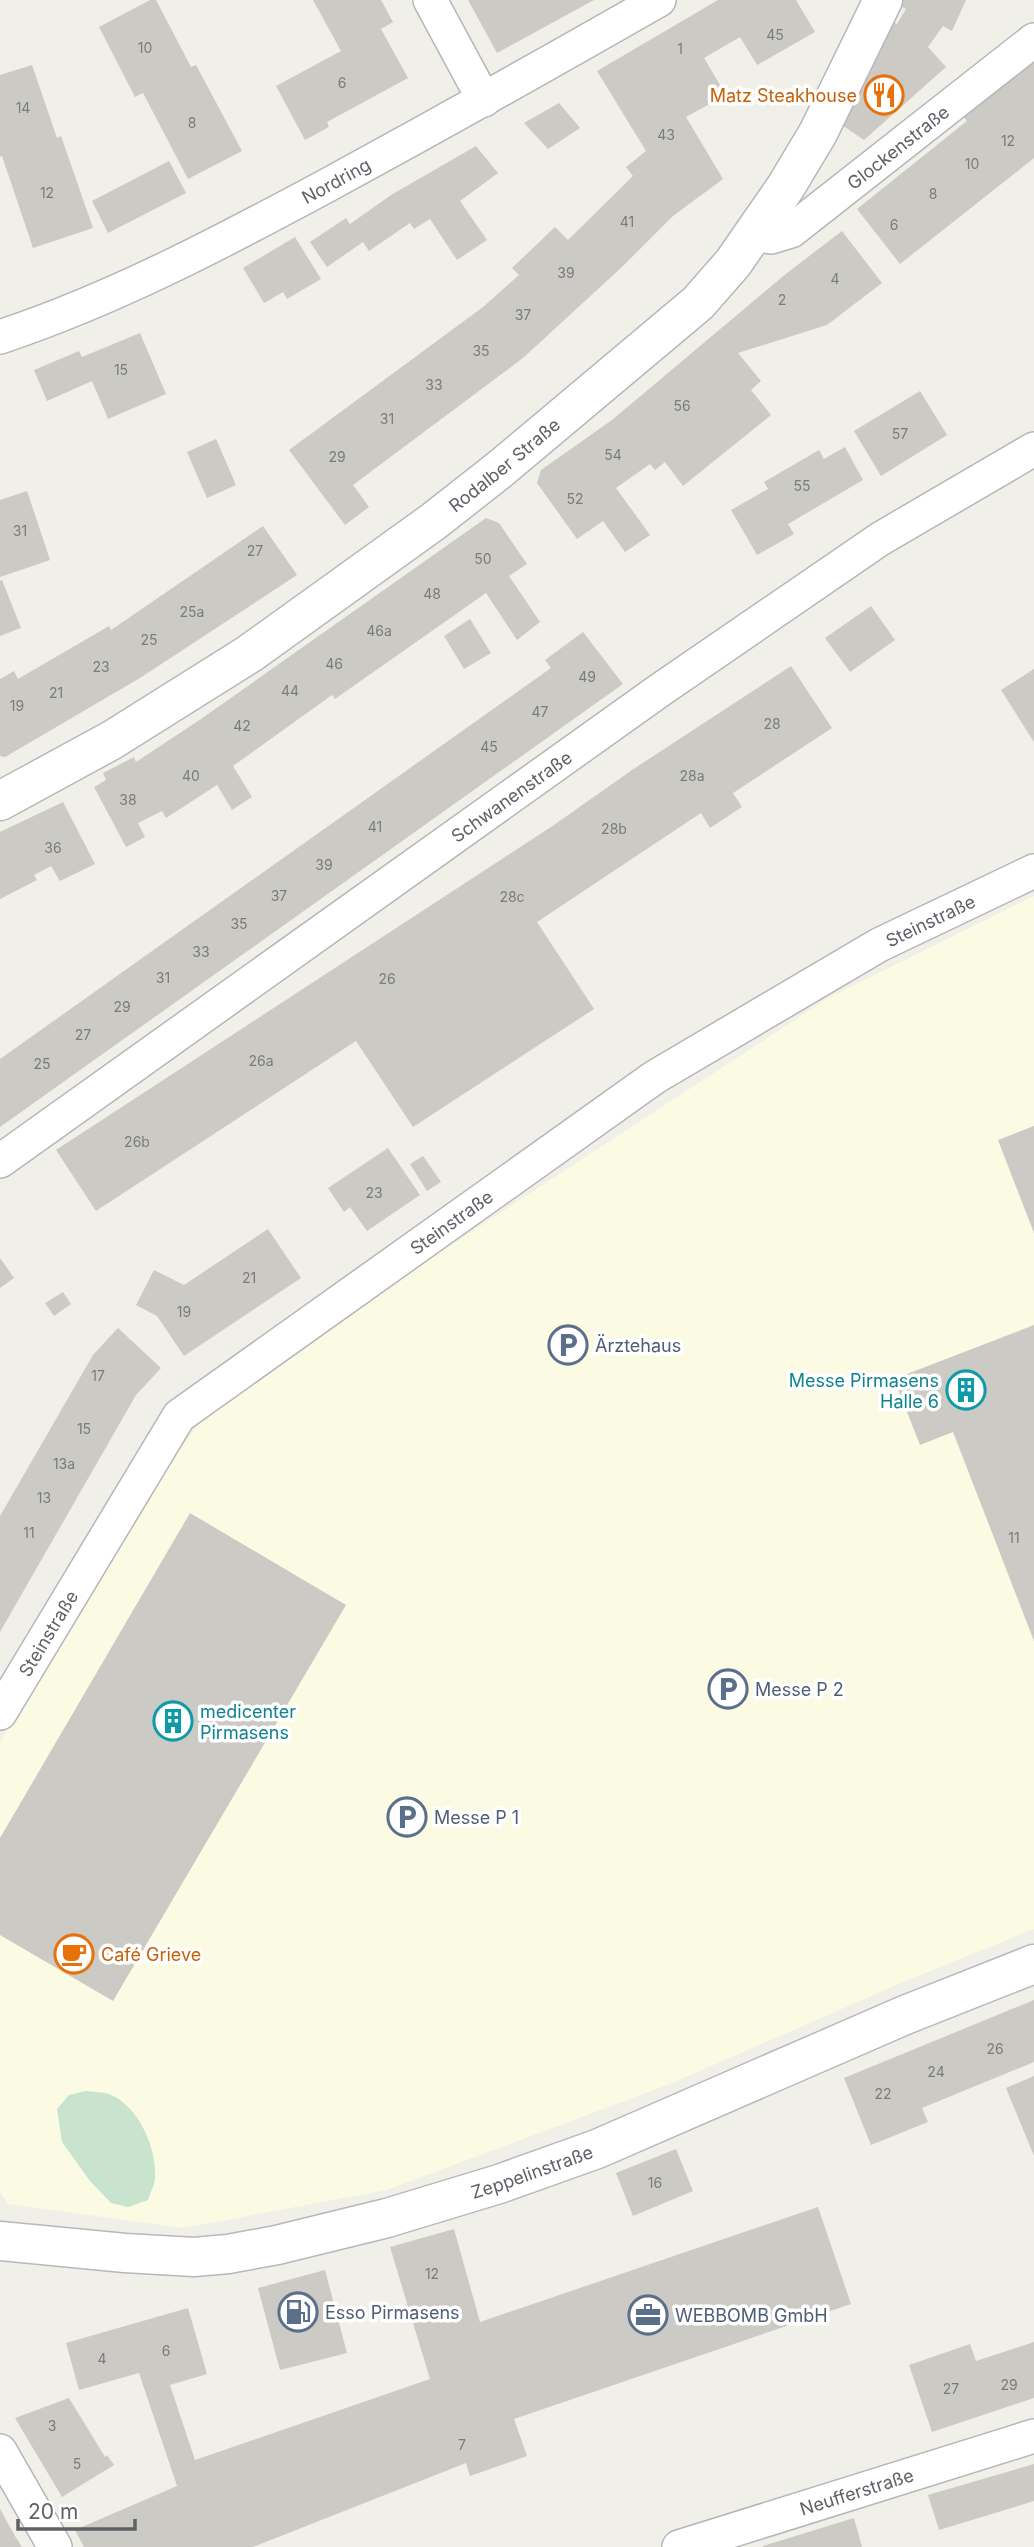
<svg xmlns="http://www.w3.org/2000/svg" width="1034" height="2547" viewBox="0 0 1034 2547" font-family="Inter,sans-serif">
<rect width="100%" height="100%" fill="#f0efe8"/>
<polygon fill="#fbfae2" points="1034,896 1034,1929 908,1980 670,2084 387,2190 183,2228 8,2204 0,2192 0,1742 158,1478 201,1421 399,1279 828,998"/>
<path fill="#c8e4ce" d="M86,2091c7,1 16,1 23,3 30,12 48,54 46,85 -1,7 -5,14 -7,21l-20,7 -17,-4 -21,-22 -28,-39 -5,-33 12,-14z"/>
<g fill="#cbcac5">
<polygon points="150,0 156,0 191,67 196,65 242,151 188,179 143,93 135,97 99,27"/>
<polygon points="313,0 381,0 393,22 381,29 408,78 327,122 329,127 305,140 276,86 341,51"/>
<polygon points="468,0 594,0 497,53"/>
<polygon points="718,0 796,0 815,32 757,65 740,37 704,58 726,95 686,117 723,179 673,216 622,267 523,358 353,485 369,507 345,525 289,450 483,307 519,275 512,268 555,227 568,240 633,176 626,167 646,151 597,71"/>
<polygon points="903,0 966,0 952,31 943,26 928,47 946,67 864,140 839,123 892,21 897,24 906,9 900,6"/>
<polygon points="1034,61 1034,158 900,264 857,209 967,121 963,116"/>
<polygon points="32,65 57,138 61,136 93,228 33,248 2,156 0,157 0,75"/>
<polygon points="559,103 580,128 548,149 524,123"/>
<polygon points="476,146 498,173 460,201 487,240 457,260 430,219 414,229 410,223 369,251 363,242 327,267 310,242 346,218 350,224 391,195"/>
<polygon points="169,161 186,193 108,233 92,201"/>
<polygon points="842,231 882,283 827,325 738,353 761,381 751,390 771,415 683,486 665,462 655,470 650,464 616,488 650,535 625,552 603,521 577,539 537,483 541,470 612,420 787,273"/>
<polygon points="295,237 321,279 287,299 283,292 264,303 243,268"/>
<polygon points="140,333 166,394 108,419 92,381 47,401 34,370 79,351 82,357"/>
<polygon points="920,391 947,435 881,476 854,431"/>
<polygon points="216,439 236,485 207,498 187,452"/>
<polygon points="845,447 863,480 788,524 794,534 757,555 731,510 768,489 764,482 819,450 824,459"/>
<polygon points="27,491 50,560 0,577 0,500"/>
<polygon points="486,518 499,523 527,564 509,576 540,622 517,640 486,593 335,699 332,695 233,766 252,797 232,810 217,785 166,818 162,811 138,823 145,837 126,847 94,787 106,780 103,773 134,757 136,762 201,719"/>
<polygon points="263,526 297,575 140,678 5,757 0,756 0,679 14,671 18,679 109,626 111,630"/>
<polygon points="2,580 21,628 0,636 0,581"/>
<polygon points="871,606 895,640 850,672 825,638"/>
<polygon points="470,619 491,653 464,669 444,636"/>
<polygon points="583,632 623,684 0,1127 0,1059 551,668 545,660"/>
<polygon points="791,666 832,728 733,793 742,807 710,828 701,813 537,922 594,1009 413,1127 356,1041 96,1211 56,1150 554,825 632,770"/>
<polygon points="1034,669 1034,742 1001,690"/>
<polygon points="63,802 95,864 60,881 51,866 34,875 37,880 0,899 0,832"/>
<polygon points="1034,1126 1034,1233 998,1140"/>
<polygon points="388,1148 420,1195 367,1231 350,1207 344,1212 328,1188"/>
<polygon points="423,1156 441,1182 427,1191 410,1164"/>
<polygon points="268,1229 301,1278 184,1356 157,1316 136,1305 154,1270 184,1285"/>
<polygon points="0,1258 14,1278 0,1288"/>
<polygon points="63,1292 71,1304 54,1316 45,1303"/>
<polygon points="1034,1325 1034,1641 953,1432 920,1445 894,1379"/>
<polygon points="118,1328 161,1368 136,1395 0,1632 0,1516 93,1355"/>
<polygon points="190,1513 346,1605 113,2001 0,1935 0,1838"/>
<polygon points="1034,2000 1034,2062 922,2108 928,2122 871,2145 844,2078"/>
<polygon points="1034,2076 1034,2156 1006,2088"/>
<polygon points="676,2149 693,2191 633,2216 616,2173"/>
<polygon points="818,2207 851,2304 514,2419 527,2456 470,2476 466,2463 253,2547 84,2547 75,2530 177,2486 139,2373 79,2390 66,2343 188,2308 207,2374 170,2385 195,2460 430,2379 390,2247 454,2229 480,2322"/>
<polygon points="325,2270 347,2353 280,2370 258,2288"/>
<polygon points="1034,2342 1034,2398 932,2432 909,2365 970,2344 976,2361"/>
<polygon points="69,2398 105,2457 107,2455 114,2465 62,2497 15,2418"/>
<polygon points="1034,2464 1034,2501 939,2530 928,2495"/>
<polygon points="0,2509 15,2536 22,2547 0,2547"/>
<polygon points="854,2518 862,2547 763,2547 763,2546"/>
</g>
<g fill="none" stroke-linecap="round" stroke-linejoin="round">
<g stroke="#b5b6bb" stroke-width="36">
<g id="street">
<polyline points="430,0 484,100"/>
<path id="s1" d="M753,234l18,3 20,-6 243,-191"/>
<path id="s2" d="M0,337c114,-38 220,-94 326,-151 112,-61 223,-123 333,-186"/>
<path id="s3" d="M0,1161l660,-471 220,-151 154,-90"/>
<path id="s4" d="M0,1713l179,-297 476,-339 224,-132 155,-74"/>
<polyline points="0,2451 55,2547"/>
<path id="s5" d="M679,2547l355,-111"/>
</g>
</g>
<g stroke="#b6b8be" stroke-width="41">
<g id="secondary">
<path id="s6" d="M0,801l112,-61 137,-86 185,-133 65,-51 199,-167 35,-40 52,-75 33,-55 65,-133"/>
<path id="s7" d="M0,2241l125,12 69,4 34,-3 49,-9 110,-27 112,-34 98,-35 308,-134 129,-51"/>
</g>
</g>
<use href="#street" stroke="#fff" stroke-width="33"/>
<use href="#secondary" stroke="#fff" stroke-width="38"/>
</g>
<defs>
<g id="restaurant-ring" transform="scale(2.0125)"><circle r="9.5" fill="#fff" stroke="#e8710a" stroke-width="1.5"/><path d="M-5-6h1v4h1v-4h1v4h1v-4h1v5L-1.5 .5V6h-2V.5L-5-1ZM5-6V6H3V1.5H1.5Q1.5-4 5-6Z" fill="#e8710a"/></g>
<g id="parking-ring" transform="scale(2.0125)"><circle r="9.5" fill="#fff" stroke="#5c6f8a" stroke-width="1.5"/><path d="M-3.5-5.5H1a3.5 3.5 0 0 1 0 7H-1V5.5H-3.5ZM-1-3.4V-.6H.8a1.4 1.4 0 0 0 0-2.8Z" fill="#5c6f8a"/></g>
<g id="building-ring" transform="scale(2.0125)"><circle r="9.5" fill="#fff" stroke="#0f9aa8" stroke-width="1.5"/><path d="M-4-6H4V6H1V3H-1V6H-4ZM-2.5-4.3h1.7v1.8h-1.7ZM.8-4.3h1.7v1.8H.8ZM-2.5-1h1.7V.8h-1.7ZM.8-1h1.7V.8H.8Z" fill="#0f9aa8"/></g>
<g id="cafe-ring" transform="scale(2.0125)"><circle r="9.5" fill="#fff" stroke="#e8710a" stroke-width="1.5"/><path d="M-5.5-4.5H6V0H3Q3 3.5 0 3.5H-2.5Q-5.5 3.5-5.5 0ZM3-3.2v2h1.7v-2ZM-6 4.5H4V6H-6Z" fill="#e8710a"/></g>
<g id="fuel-ring" transform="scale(2.0125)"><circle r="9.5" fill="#fff" stroke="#5c6f8a" stroke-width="1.5"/><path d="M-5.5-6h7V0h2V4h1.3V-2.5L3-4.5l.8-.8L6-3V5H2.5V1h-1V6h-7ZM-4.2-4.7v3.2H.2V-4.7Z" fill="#5c6f8a"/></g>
<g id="office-ring" transform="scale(2.0125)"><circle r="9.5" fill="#fff" stroke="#5c6f8a" stroke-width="1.5"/><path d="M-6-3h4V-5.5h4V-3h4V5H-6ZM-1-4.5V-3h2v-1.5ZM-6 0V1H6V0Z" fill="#5c6f8a"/></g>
</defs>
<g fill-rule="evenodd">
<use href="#restaurant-ring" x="884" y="95"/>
<use href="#parking-ring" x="568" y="1345"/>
<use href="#building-ring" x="966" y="1390"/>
<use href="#parking-ring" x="728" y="1689"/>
<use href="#building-ring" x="173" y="1721"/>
<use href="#parking-ring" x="407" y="1817"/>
<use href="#cafe-ring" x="74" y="1954"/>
<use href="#fuel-ring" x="298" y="2312"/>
<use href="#office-ring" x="648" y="2315"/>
</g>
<g text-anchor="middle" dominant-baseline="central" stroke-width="7" stroke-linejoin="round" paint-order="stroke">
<g font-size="14" fill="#7a7b7e">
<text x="775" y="34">45</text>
<text x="145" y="47">10</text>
<text x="680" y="48">1</text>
<text x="342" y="82">6</text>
<text x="23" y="107">14</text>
<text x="192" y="122">8</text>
<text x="666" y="134">43</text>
<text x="1008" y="140">12</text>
<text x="972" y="163">10</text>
<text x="47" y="192">12</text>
<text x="933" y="193">8</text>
<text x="627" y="221">41</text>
<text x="894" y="224">6</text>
<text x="566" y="272">39</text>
<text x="835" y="278">4</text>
<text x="782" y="299">2</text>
<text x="523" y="314">37</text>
<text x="481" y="350">35</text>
<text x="121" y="369">15</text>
<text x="434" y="384">33</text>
<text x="682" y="405">56</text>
<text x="387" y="418">31</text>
<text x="900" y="433">57</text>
<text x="613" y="454">54</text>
<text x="337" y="456">29</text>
<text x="802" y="485">55</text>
<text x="575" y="498">52</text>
<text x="20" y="530">31</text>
<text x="255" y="550">27</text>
<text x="483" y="558">50</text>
<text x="432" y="593">48</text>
<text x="192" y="611">25a</text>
<text x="379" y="630">46a</text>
<text x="149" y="639">25</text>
<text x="334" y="663">46</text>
<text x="101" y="666">23</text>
<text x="587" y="676">49</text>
<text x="290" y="690">44</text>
<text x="56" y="692">21</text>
<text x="17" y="705">19</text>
<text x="540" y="711">47</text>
<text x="772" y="723">28</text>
<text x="242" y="725">42</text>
<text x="489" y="746">45</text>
<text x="191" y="775">40</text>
<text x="692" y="775">28a</text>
<text x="128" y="799">38</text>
<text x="375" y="826">41</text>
<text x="614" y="828">28b</text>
<text x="53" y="847">36</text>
<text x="324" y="864">39</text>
<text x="279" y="895">37</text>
<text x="512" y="896">28c</text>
<text x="239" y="923">35</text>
<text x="201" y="951">33</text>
<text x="163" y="977">31</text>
<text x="387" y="978">26</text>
<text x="122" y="1006">29</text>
<text x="83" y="1034">27</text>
<text x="261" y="1060">26a</text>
<text x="42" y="1063">25</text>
<text x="137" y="1141">26b</text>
<text x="374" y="1192">23</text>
<text x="249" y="1277">21</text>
<text x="184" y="1311">19</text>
<text x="98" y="1375">17</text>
<text x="84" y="1428">15</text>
<text x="64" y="1463">13a</text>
<text x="44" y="1497">13</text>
<text x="29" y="1532">11</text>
<text x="1014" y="1537">11</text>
<text x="995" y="2048">26</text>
<text x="936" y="2071">24</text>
<text x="883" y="2093">22</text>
<text x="655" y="2182">16</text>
<text x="432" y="2273">12</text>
<text x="166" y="2350">6</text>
<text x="102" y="2358">4</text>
<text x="1009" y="2384">29</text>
<text x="951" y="2388">27</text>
<text x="52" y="2425">3</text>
<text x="462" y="2444">7</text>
<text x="77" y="2463">5</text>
</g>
<g font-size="18" fill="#c56008" stroke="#fff" text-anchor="end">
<text x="857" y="95">Matz Steakhouse</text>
<text x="101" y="1954" text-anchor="start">Café Grieve</text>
</g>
<g font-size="18" fill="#5f6167" stroke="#fff">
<text stroke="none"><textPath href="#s1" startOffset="175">Glockenstraße</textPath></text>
<text stroke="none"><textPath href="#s2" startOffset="371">Nordring</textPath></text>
<text stroke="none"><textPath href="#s6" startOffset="607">Rodalber Straße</textPath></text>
<text stroke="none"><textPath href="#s3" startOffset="628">Schwanenstraße</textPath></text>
<text stroke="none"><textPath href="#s4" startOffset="1248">Steinstraße</textPath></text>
<text stroke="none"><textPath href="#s4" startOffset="681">Steinstraße</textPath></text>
<text stroke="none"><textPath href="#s4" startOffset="93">Steinstraße</textPath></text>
<text stroke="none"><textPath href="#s7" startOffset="544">Zeppelinstraße</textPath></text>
<text stroke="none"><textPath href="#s5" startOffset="186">Neufferstraße</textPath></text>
</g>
<g font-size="18" fill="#4e5e75" stroke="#fff" text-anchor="start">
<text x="595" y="1345">Ärztehaus</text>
<text x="755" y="1689">Messe P 2</text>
<text x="434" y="1817">Messe P 1</text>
<text x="325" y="2312">Esso Pirmasens</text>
<text x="675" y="2315">WEBBOMB GmbH</text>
</g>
<g font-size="18" fill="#0d838f" stroke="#fff" text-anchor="end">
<text x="939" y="1380">Messe Pirmasens<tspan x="939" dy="21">Halle 6</tspan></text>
<text x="200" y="1711" text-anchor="start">medicenter<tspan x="200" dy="21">Pirmasens</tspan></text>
</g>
</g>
<path d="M18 2519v10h117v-10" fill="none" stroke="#5f6167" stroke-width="3.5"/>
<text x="28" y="2519" font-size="21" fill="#5f6167" stroke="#ffffff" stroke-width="5" paint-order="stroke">20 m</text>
</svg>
